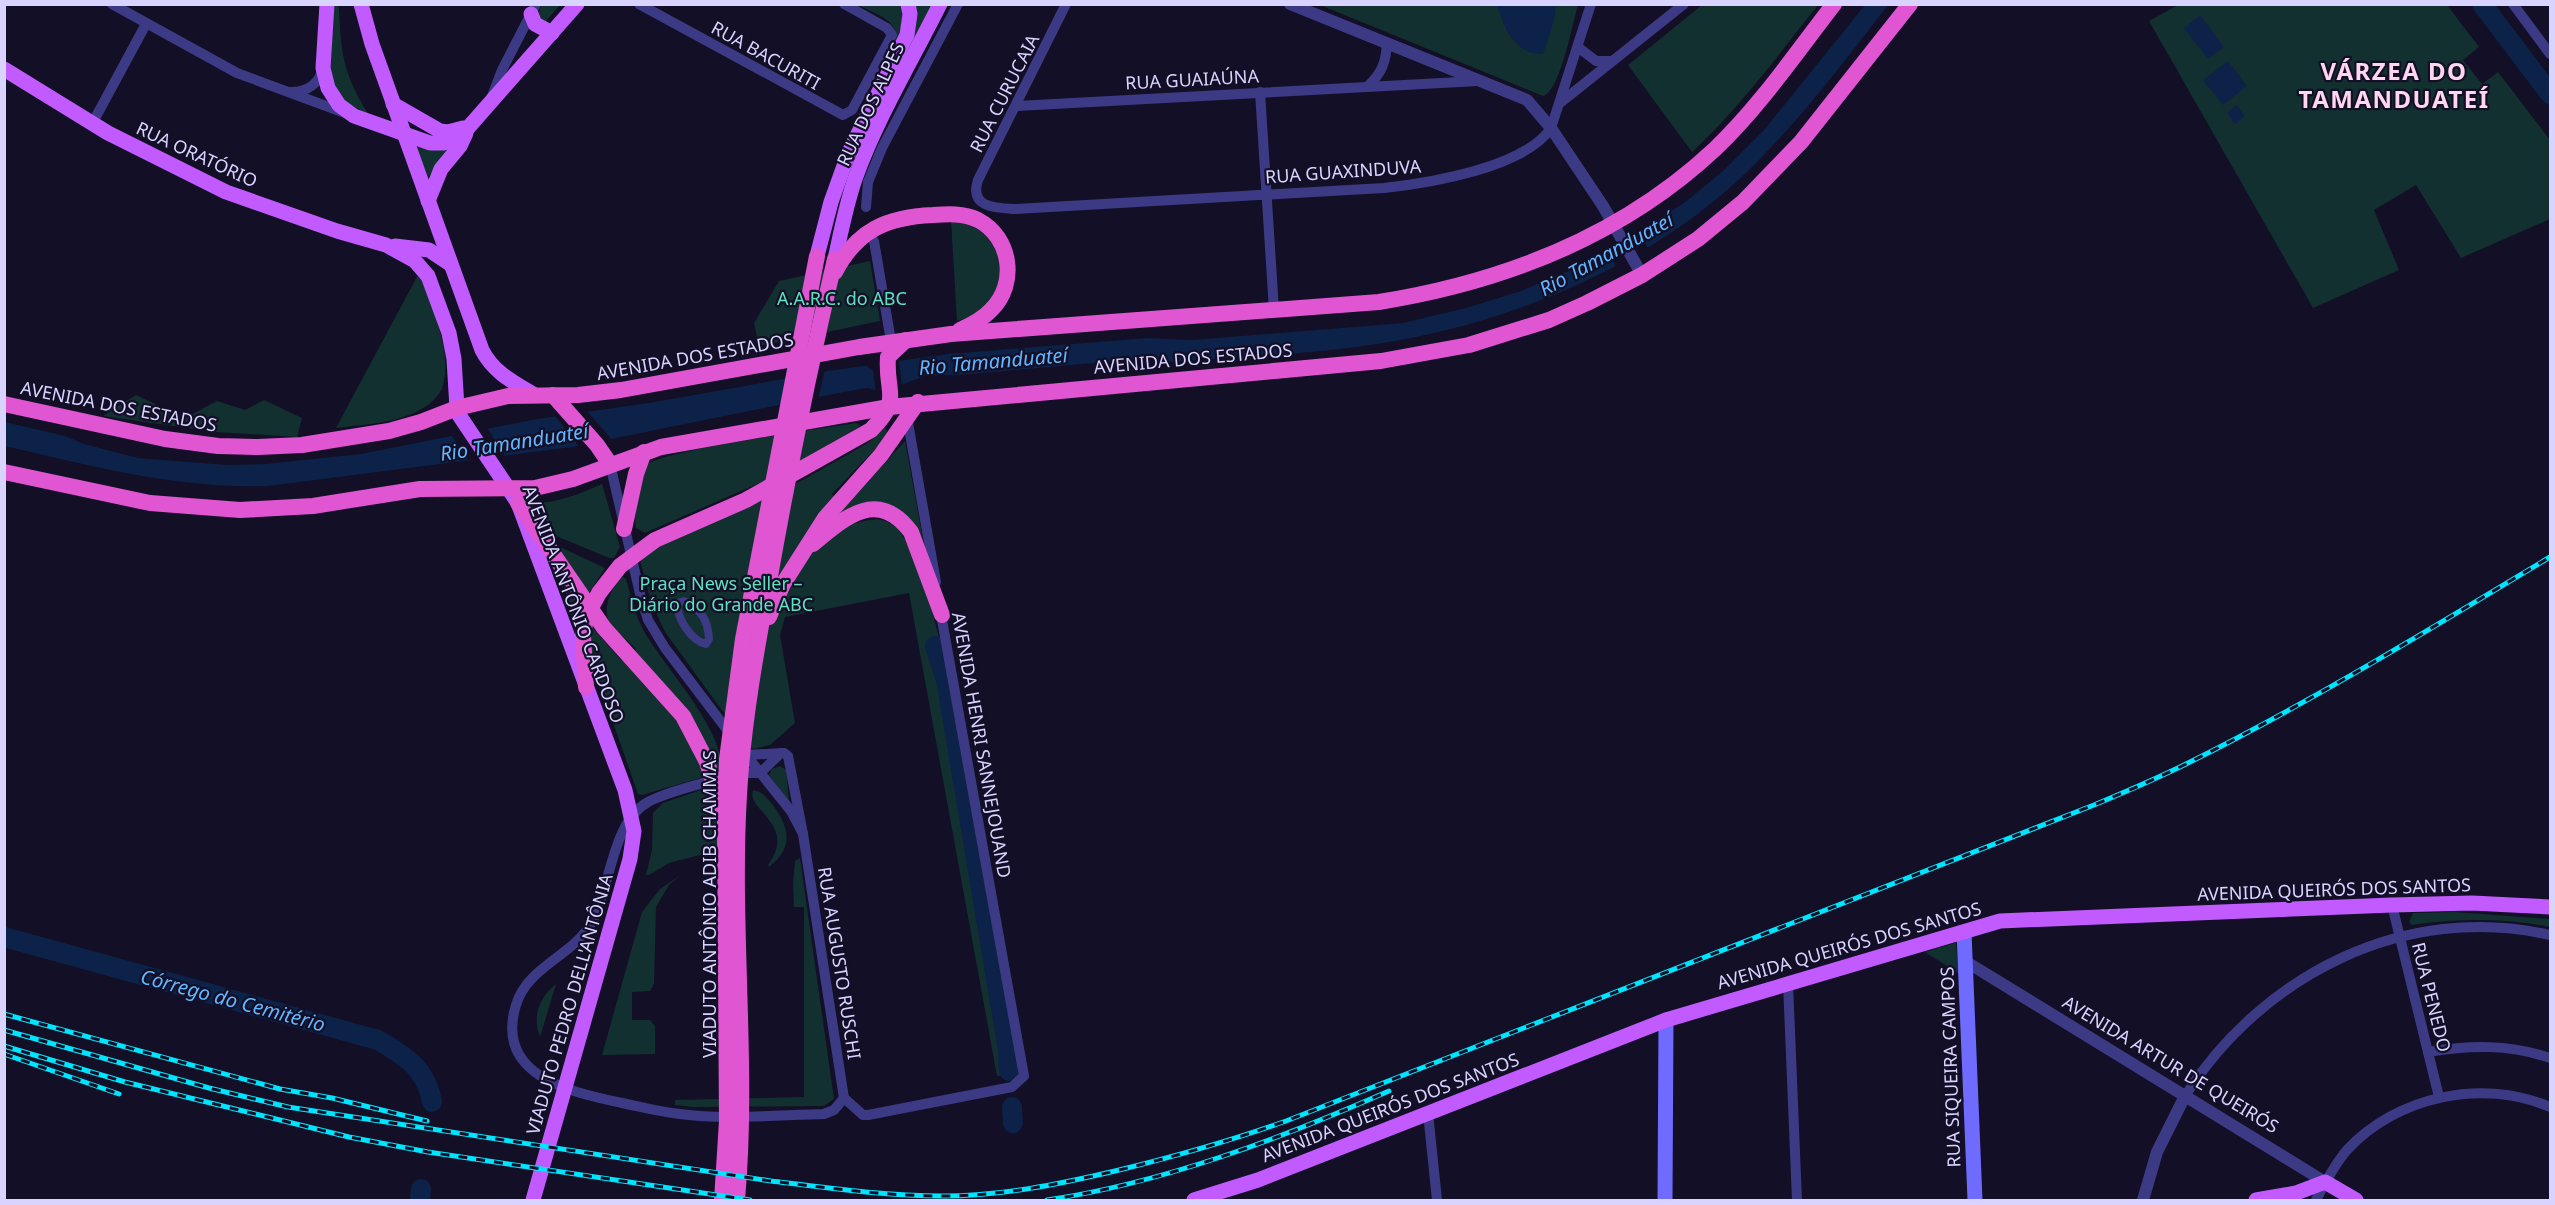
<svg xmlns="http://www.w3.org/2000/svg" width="2555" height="1205" viewBox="0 0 2555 1205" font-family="'Noto Sans',sans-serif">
<rect width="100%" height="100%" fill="#130f26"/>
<g fill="#12302f">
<path d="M332,5h6l1,4c2,47 5,66 30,106l-25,-14 -15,-21z"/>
<polygon points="542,5 560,5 546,21 541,21 538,13"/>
<path d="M858,5h44l1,23 -8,15c6,-23 -20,-29 -37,-38z"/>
<polygon points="915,5 934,5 911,47"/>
<path d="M1320,5h258c-5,17 -18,87 -35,91z"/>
<path d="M1702,5h116c-40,50 -78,103 -126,147l-64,-87z"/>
<polygon points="2178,5 2447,5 2479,47 2463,60 2482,84 2498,72 2550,140 2550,219 2461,258 2416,185 2374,210 2399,270 2313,308 2149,21"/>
<polygon points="416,146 449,150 428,177"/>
<path d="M951,220c10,3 21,5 30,11 23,19 24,54 5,75 -8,9 -19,12 -29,15z"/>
<polygon points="870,261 880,321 759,346 754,323 779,281"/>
<path d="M419,273c12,28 34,83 24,112 -4,15 -21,25 -34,30 -22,9 -50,10 -73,13z"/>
<polygon points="136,395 185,418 217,401 245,410 264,400 302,418 297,437 216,432 103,416"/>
<path d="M856,423l4,2 -1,2 -93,53 -121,53 -9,-5c-3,-13 2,-52 11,-63 12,-14 179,-37 209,-42z"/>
<path d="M885,427l2,4 -9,15 -46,48 14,12 59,-65 21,116 -9,-26 -55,-28 -14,5 9,15c13,-4 25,-6 36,2 25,18 42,99 51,130l71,410 -1,4 -7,6 -10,1 -88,-483 -124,24 -5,18 15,88 -25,22 -17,4 -19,-22 -69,-95 -14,-30 -10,-38v-4l10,-10 150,-69 67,-38z"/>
<path d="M602,484l18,63 -6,11h-5l-60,-25 -18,-24 -2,-4c6,-4 12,-2 19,-3 19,-3 36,-10 54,-18z"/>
<polygon points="558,546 605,568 589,593 556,547"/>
<path d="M622,576l4,3c5,18 9,36 18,52 17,32 86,105 76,141l-78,23 -4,-1 -46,-132 -2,-13 2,-22 30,34 14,-12c-7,-8 -15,-13 -22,-20 -15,-16 -4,-39 8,-53z"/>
<polygon points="564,585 579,607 576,630 574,629"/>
<polygon points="780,766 786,770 789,801 769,775 772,769"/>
<polygon points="727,781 723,849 669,863 649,875 646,875 652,850 653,813 663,803"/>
<path d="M753,790c9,1 13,7 19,14 17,22 23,43 -3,63l-1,-2c30,-41 -22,-54 -15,-75z"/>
<polygon points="800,858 834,1099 824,1106 693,1107 675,1105 675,1100 804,1097 804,907 794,907 793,883 795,861"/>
<polygon points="681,875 669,885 656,907 654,984 650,991 632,992 632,1020 650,1020 655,1026 655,1054 602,1055 642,912 660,889"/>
<path d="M2454,912l96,7v8c-44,-9 -93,-9 -138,-2l-3,-3 4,-9z"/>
<polygon points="1956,943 1958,973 1925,952 1955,943"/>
<path d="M556,984l-16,53c-8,-22 -1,-39 16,-53z"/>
</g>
<g fill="#0c2248">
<path d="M1497,5h59l-2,15 -11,34c-28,1 -39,-26 -46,-49z"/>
<path d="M1865,5h23c-48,62 -95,125 -153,178 -89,81 -212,134 -329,156 -77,15 -157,17 -235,23l-22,-4 -177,16 -47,2 -43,16 -15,-4 -34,6 -261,53 -304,39c-91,3 -176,-20 -263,-40v-24l60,14 19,8 54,14 89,7 39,-1 95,-10 176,-35 112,-16 179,-32 120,-17 200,-16 45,2 210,-17 63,-15 55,-17 50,-21 41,-22 72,-45 39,-32 41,-41z"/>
<polygon points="2200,15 2224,47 2208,59 2184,28"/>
<polygon points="2228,61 2247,86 2223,105 2203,80"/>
<polygon points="2237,105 2245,116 2235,124 2227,113"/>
</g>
<g fill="#130f26">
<polygon points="1640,228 1638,234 1649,249 1617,268 1605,248"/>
<polygon points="902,358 899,361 902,386 883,394 876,394 873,371 864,364"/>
<polygon points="825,369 818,400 783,407 789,375"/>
<polygon points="586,410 614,442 580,448 555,416"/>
<polygon points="486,426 507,459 470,463 450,433"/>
</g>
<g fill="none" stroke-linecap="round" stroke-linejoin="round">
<g stroke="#0c2248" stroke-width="20">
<polyline points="2482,4 2550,94"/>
<polyline points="935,646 946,680 1008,1050 1009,1071"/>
<path d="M4,937l374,103c27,16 48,28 54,62"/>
<polyline points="1012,1107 1013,1123"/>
<polyline points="420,1200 421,1189"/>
</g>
<path stroke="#3d3a85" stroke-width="8" d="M684,601c17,9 24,18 25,38l-3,5c-15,-3 -29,-26 -29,-41z"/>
<g stroke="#3d3a85" stroke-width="10">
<polyline points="112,4 237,73 345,113"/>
<polyline points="639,4 843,115 852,110 892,35 887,28 844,4"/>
<path d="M1066,4l-88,176c-9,27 16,28 36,29l370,-21c45,-5 140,-20 167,-60l40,-124"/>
<polyline points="2513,4 2550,54"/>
<polyline points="1579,48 1596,61 1612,61"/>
<path d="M1368,86c14,-13 18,-24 19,-43"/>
<path d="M291,92c16,0 28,-8 32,-24"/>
<polyline points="1260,92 1274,310"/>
<polyline points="492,96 502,70 536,4"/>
<polyline points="1560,103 1684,4"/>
<polyline points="1017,106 1478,81"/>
<polyline points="92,124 146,24"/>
<polyline points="866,207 868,182 882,148 958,4"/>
<polyline points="874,241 891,341"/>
<polyline points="907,417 936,582"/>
<polyline points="610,464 641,598 648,620 665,648 731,735"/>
<polyline points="742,750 791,811 803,834"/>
<polyline points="746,755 784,753 788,756 803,834 844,1098"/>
<polyline points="735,773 760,773"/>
<polyline points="760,773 781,753"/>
<path d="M717,779c-22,7 -48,12 -69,23 -38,21 -37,90 -59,125 -20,30 -62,41 -73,78 -22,72 56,87 106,98 19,4 38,9 58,11 44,6 99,1 144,0l10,-4 10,-12"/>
<polyline points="2392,905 2439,1097"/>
<polyline points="1788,983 1797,1200"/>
<path d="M2428,1052c42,-7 81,-8 122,6"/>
<path d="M2185,1096c78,-122 221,-194 365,-161"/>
<polyline points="844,1098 863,1115 868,1115 1012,1087 1024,1076 940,609"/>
<polyline points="1428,1113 1437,1200"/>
<path d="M2316,1200c9,-17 18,-35 31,-50 50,-54 136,-72 203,-43"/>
</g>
<g stroke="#3d3a85" stroke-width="12">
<polyline points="1290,4 1527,100 1551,128 1603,206 1642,275"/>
<polyline points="1965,961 2325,1182"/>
<polyline points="2143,1200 2157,1152 2185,1096"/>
</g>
<g stroke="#6f6bff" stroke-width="15">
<polyline points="1964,932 1975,1200"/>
<polyline points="1665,1200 1666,1020"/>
</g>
<g stroke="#c25bff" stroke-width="15">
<polyline points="327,4 323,68 328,88 339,105 354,116 430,143 444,143 460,137 577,4"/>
<path d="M361,4l11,40 110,306c11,22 31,32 51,44"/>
<polyline points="531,14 535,24 552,33"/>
<polyline points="4,69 108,133 226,192 337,231 386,245 415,261 428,276 449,333 454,359 457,408 459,415 518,503 625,790 634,831 630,859 533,1200"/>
<polyline points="393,104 440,131 448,132 463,128"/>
<polyline points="428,201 441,169 460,146 466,133"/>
<polyline points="395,246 429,250 450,264"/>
<polyline points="817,256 831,202 849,152 907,35 910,14 908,4"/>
<path d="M835,259c6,-27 11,-54 20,-80 22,-61 56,-117 85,-175"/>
<polyline points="1194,1200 1258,1180 1666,1020 2000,921 2392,905 2472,903 2550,907"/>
<polyline points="2256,1200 2296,1193 2325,1182 2356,1200"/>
</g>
<g stroke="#e055d1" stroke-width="16">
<path d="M835,272c22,-42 52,-55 98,-57 15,-1 30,-2 45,5 33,17 40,64 13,90 -8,9 -20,15 -31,20"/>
<polyline points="553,395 597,445 610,464"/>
<path d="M4,404l161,35 53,7 40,1 44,-2 87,-14 32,-9 36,-14 51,-12 70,-1 43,-5 238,-43 92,-13 428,-32c125,-20 243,-66 336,-153 45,-43 81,-96 119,-145"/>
<polyline points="4,472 150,503 240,510 313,506 420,489 535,488 573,479 661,447 889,407 1381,361 1469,345 1549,320 1587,303 1642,275 1698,239 1743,202 1801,142 1910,4"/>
<polyline points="518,503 604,628 683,716 707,762 720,805"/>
<polyline points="624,529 636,474 644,452"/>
<path d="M813,544c32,-27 65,-56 98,-12l31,83"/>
<polyline points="769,617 783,584 825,518 881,455 918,402"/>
<path d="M586,687l-3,-51 3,-19 13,-24 21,-27 35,-26 91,-40 125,-70c32,-32 14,-36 17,-73l18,-17"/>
<polyline points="722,1200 727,1121 725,826 727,759 743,639 817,256"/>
<path d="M737,1200c12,-134 -6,-270 2,-405 4,-72 17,-143 30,-213 19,-108 41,-216 66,-323"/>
</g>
<g stroke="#00e5ff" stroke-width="5">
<g id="rail">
<polyline points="4,1014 280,1089 332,1098 427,1121"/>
<path d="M4,1030l205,58 79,19 483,74c57,7 115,15 173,15 57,0 116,-12 171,-25 58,-14 115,-30 171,-50l808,-316c31,-13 62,-26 92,-41 125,-62 244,-135 364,-207"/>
<polyline points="4,1046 125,1082 349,1137 428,1152 750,1200"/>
<polyline points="4,1054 119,1094"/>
<path d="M1047,1200c116,-17 235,-62 342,-109"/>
</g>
</g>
<use href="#rail" stroke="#130f26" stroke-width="3" stroke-dasharray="9" stroke-linecap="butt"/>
</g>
<g text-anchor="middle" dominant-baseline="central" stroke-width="4.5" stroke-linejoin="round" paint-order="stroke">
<g font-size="18" fill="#d9d4ff" stroke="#130f26">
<text transform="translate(766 55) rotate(29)">RUA BACURITI</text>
<text transform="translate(1192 79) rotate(-3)">RUA GUAIAÚNA</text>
<text transform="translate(1004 93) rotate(-63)">RUA CURUCAIA</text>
<text transform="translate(870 104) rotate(-65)">RUA DOS ALPES</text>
<text transform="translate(197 154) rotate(25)">RUA ORATÓRIO</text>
<text transform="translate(1343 171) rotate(-4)">RUA GUAXINDUVA</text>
<text transform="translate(695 356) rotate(-10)">AVENIDA DOS ESTADOS</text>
<text transform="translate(1193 358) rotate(-5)">AVENIDA DOS ESTADOS</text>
<text transform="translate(119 406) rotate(11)">AVENIDA DOS ESTADOS</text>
<text transform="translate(574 604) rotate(69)">AVENIDA ANTÔNIO CARDOSO</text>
<text transform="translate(982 745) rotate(80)">AVENIDA HENRI SANNEJOUAND</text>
<text transform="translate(2334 889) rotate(-2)">AVENIDA QUEIRÓS DOS SANTOS</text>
<text transform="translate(709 904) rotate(-90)">VIADUTO ANTÔNIO ADIB CHAMMAS</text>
<text transform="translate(1849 945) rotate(-16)">AVENIDA QUEIRÓS DOS SANTOS</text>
<text transform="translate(840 963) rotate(81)">RUA AUGUSTO RUSCHI</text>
<text transform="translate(2432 997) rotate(76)">RUA PENEDO</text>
<text transform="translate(569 1004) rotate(-74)">VIADUTO PEDRO DELL'ANTÔNIA</text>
<text transform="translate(2171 1064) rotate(31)">AVENIDA ARTUR DE QUEIRÓS</text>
<text transform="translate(1950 1067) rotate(-92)">RUA SIQUEIRA CAMPOS</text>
<text transform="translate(1390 1107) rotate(-21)">AVENIDA QUEIRÓS DOS SANTOS</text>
</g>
<g font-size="18" fill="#5fe0c0" stroke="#130f26">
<text x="842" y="298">A.A.R.C. do ABC</text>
<text x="721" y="583">Praça News Seller –<tspan x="721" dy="21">Diário do Grande ABC</tspan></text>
</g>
<g font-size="20" font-style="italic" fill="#62b6ff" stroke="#130f26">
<text transform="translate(1606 254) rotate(-29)">Rio Tamanduateí</text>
<text transform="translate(993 361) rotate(-5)">Rio Tamanduateí</text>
<text transform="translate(514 442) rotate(-9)">Rio Tamanduateí</text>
<text transform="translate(233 1000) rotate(15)">Córrego do Cemitério</text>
</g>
<g font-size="24" font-weight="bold" letter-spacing="1.5" fill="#ffd6f0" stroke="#130f26">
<text x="2394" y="70">VÁRZEA DO<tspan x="2394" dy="28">TAMANDUATEÍ</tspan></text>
</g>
</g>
<rect width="2555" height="1205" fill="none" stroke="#d9d4ff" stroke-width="12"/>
</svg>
